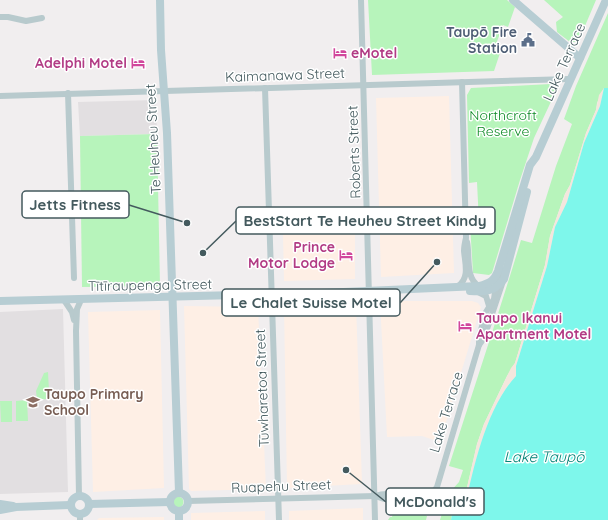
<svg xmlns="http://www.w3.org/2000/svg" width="608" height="520" viewBox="0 0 608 520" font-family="Quicksand,sans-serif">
<rect width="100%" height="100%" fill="#f1eeef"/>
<g fill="#feefe5">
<polygon points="449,96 454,273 381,277 376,98"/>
<polygon points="355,232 355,279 284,281 283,234"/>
<polygon points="380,301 472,301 478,303 481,307 440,442 422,436 387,437"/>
<polygon points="356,303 362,484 287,488 284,306"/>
<polygon points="184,306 258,307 266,489 191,491 189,489"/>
<polygon points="160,310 164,488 93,492 88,312"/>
<polygon points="363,508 363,520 289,520 289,511"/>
<polygon points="265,511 265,520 191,520 191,513"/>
<polygon points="164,517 164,520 97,520 99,518"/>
</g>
<g fill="#e2dfe1">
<polygon points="156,100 157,134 80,136 78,102"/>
<polygon points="63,309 68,492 0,494 0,312"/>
</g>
<g fill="#b7f4bb">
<polygon points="368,0 507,0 515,7 508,27 503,25 495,47 501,50 494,71 372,75"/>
<polygon points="544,0 596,0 579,40 576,42 570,42 557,32 556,22 563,17"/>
<path d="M608,13v75h-4l-7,15 -1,7 -10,23 -16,52 -5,9 -15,42 -5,29 -30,98 -8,13 -23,48 -7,20 -12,52 -13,18 -1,6h-11l8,-26 11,-12 4,-12 -14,-4c24,-75 49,-150 72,-226l11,3 24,-77 16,-42 -8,-5 12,-33z"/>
<polygon points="551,84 556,87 555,93 534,138 520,180 492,273 489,275 473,273 470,224 479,223 477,182 469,183 467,95 471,88"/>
<polygon points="157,134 160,286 82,287 80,136"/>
<polygon points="48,372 49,391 46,399 37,400 36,391 44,373"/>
<polygon points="27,400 28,421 16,421 16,401"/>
<polygon points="0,401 12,401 12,422 1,422"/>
<circle cx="178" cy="502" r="5.5"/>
<polygon points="394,510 417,510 427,516 426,520 388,520 390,517 392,517"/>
</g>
<path fill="#f4e6dd" d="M604,88l-4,18 -16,37 -17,59 -12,25 -8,39 -31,100v10c-29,31 -42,90 -51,130l-6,-3h1l5,-7 12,-52 7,-20 27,-56 4,-5 30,-98 5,-29 15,-42 5,-9 16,-52 10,-23 3,-15z"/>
<path fill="#7ef7eb" d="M604,88h4v432h-157l1,-6 7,-11 6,3c9,-41 22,-99 51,-130v-10l31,-100 8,-39 12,-25 17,-59 16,-37z"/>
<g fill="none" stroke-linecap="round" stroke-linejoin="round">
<g stroke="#b8cacd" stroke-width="6">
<polyline points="361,0 375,520"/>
<polyline points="0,17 8,17 26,21 42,18"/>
<polyline points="265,88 279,520"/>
<polyline points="68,93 74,278"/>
<polyline points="0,96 570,79"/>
<path d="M467,242c3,13 -2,37 12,44"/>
<path d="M458,286c12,-8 7,-23 6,-35 0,-4 1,-9 2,-13l-4,-156"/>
<polyline points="478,292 486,296 489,306"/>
<polyline points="64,300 72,312 74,320"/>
<polyline points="479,345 484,338 503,281"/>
<polyline points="79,496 76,331 77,309 81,300"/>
<polyline points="375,496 384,499 400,496 426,495 433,492 437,487 476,355 479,345 479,337 486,312 494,299 496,285 502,269"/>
<path d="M188,501l187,-5c9,-3 15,-3 24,0"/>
<polyline points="80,514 80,520"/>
</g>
<g stroke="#b7cdd3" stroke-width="8">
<polyline points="160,0 161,50 167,133 179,492"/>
<polyline points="513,0 580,58"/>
<path d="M470,291c15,1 24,1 34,-12l23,-87"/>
<path d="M0,301l321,-8 158,-7c11,-3 15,-5 19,-15l32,-106 6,-8 70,-157"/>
<circle cx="179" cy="502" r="9"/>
<circle cx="80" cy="505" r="9"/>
<polyline points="0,504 13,506"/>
<polyline points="89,504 170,502"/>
<polyline points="0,510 16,507 70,505"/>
<polyline points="179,511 179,520"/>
</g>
</g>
<defs>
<g id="civic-bare" transform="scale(1.08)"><path d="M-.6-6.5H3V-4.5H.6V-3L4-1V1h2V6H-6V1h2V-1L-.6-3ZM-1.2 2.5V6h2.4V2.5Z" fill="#5c6f8a" stroke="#fff" stroke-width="2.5" paint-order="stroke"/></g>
<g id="hotel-bare" transform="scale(1.08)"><path d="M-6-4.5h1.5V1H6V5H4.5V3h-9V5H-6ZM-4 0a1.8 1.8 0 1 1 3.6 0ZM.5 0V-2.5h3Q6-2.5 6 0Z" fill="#d1479c" stroke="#fff" stroke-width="2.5" paint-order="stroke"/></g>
<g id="school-bare" transform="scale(1.08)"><path d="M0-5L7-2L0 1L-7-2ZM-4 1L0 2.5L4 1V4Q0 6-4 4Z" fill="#8d6e63" stroke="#fff" stroke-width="2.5" paint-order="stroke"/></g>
</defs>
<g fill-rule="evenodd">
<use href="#civic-bare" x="528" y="40"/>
<use href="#hotel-bare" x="340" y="53"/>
<use href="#hotel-bare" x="138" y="63"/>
<use href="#hotel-bare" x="346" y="255"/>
<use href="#hotel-bare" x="465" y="326"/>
<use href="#school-bare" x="33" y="402"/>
</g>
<g text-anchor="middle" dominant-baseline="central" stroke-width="3" stroke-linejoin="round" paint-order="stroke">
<g font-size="14" font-weight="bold" fill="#4e5e75" stroke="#fff" text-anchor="end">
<text x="517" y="32">Taupō Fire<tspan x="517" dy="16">Station</tspan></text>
</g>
<g font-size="14" font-weight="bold" fill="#b23c85" stroke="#fff" text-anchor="start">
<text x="351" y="53">eMotel</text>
<text x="127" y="63" text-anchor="end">Adelphi Motel</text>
<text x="335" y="247" text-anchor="end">Prince<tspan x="335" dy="16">Motor Lodge</tspan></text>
<text x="476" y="318">Taupo Ikanui<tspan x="476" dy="16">Apartment Motel</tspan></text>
</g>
<g font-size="14" fill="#445a5e" stroke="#fff">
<text transform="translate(564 62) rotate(-66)">Lake Terrace</text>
<text transform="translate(285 75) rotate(-2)">Kaimanawa Street</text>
<text transform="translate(153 139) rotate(-93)">Te Heuheu Street</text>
<text transform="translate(354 152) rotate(-92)">Roberts Street</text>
<text transform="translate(150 285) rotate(-1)">Tītīraupenga Street</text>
<text transform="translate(262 388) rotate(-92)">Tūwharetoa Street</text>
<text transform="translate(446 412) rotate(-73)">Lake Terrace</text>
<text transform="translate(281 486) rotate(-2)">Ruapehu Street</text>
</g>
<g font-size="14" fill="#0b8923" stroke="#fff">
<text x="503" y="115">Northcroft<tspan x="503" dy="16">Reserve</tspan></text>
</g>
<g font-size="14" font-weight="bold" fill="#785e54" stroke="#fff" text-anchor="start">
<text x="44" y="394">Taupo Primary<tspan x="44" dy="16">School</tspan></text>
</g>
<g font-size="15" font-style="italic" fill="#058477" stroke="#fff">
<text x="544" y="456">Lake Taupō</text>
</g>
</g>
<path fill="none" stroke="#445a5e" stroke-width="1.5" d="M187 223L129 205M203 253L236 221M437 262L400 303M346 470L386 502"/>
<g fill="#445a5e" stroke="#fff" stroke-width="1.5">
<circle cx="187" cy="223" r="4"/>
<circle cx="203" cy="253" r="4"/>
<circle cx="437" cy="262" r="4"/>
<circle cx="346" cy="470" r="4"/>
</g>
<g fill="#fff" stroke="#445a5e" stroke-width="1.5">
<rect x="22" y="191" width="107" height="27" rx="4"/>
<rect x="236" y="207" width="259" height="27" rx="4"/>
<rect x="222" y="289" width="178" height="27" rx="4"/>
<rect x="386" y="488" width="98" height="27" rx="4"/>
</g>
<g font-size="15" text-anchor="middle" font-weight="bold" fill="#445a5e">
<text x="75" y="210">Jetts Fitness</text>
<text x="365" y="226">BestStart Te Heuheu Street Kindy</text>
<text x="311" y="308">Le Chalet Suisse Motel</text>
<text x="435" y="507">McDonald's</text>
</g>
</svg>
